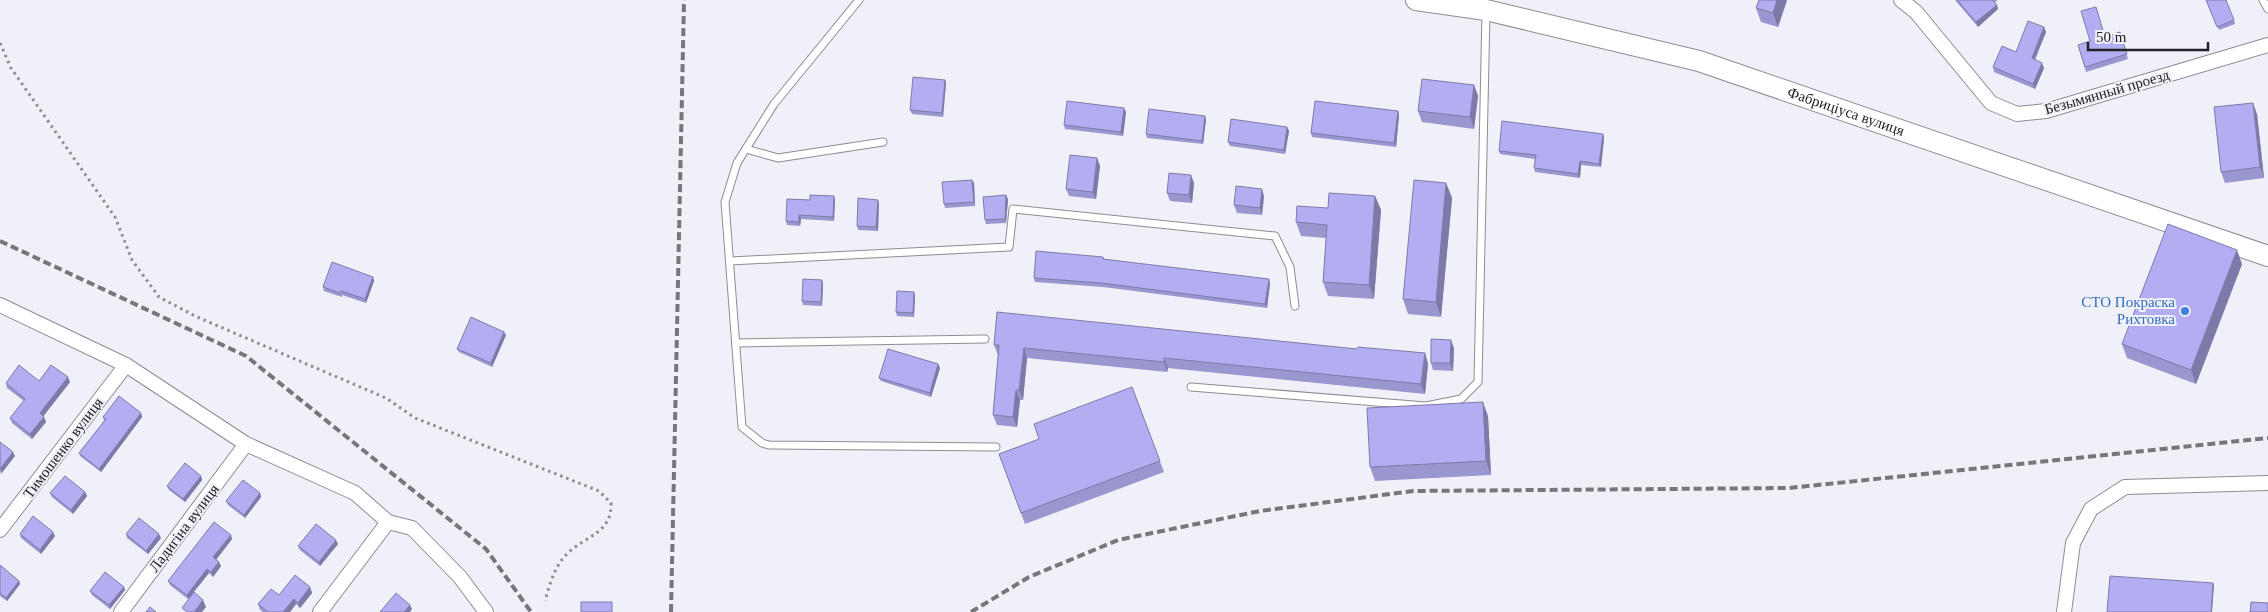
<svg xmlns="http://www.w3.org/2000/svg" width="2268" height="612" viewBox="0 0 2268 612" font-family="Georgia,serif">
<rect width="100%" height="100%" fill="#f0f0f8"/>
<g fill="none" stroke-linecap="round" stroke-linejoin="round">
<g stroke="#8d8c94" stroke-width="9">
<g id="lane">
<polyline points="859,0 774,104 737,163 725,202 742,427 762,443 769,445 996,447"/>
<polyline points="2263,0 2268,9"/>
<polyline points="746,149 778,158 883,142"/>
<polyline points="730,261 1009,247 1013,209 1275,236 1290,267 1295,306"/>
<polyline points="736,343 985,339"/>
<polyline points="1191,387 1426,406 1461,399 1478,382 1486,13"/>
</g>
</g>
<g stroke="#8d8c94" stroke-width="16">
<g id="street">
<polyline points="1901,0 1916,12 1991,103 2017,114 2046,111 2268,45"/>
<polyline points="0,305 126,365 246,444 355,493 388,522 412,528 460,577 486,612"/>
<polyline points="0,530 126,365"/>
<polyline points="121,612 246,444"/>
<polyline points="320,612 388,522"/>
<polyline points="2064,612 2073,543 2091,509 2125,487 2268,483"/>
</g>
</g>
<g stroke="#8d8c94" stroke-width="22">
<g id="secondary">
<path id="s1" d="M1416,0l70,10 213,51 569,195"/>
</g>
</g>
<path stroke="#8c8c92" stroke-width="3" stroke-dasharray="2.5 4" stroke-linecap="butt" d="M0,43l11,25 104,149 17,43 27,37 38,20 189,81 29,20 184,73 12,12c1,30 -24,32 -43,50 -13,12 -18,30 -23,48"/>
<use href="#lane" stroke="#fff" stroke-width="7"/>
<use href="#street" stroke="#fff" stroke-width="14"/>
<use href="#secondary" stroke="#fff" stroke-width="20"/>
<g stroke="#76767b" stroke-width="4" stroke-dasharray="8 4" stroke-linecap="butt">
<polyline points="0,241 246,356 486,549 531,612"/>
<polyline points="671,612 684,0"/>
<polyline points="971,612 1029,577 1118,540 1260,511 1413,491 1789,488 2268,438"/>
</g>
</g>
<g fill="#9a96cf">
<polygon points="1759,0 1787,0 1778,27 1761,22 1756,8"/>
<polygon points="1955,0 1998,0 1995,2 1997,5 1998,9 1978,27"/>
<polygon points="2206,0 2234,20 2235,24 2219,30"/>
<polygon points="2044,27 2046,32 2035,60 2044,68 2035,89 1994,72 1993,67 2016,52"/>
<polygon points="2120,32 2128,59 2086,72 2078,45"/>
<polygon points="945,80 946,83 943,117 912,114 910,110"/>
<polygon points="1474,85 1478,96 1474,129 1422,122 1418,111"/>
<polygon points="1398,111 1399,115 1396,147 1312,137 1311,133"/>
<polygon points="1126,112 1123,136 1065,129 1064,125"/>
<polygon points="2257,114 2264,178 2225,183 2221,172"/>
<polygon points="1205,116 1206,120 1203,144 1147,138 1146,134"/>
<polygon points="1287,127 1289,131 1285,154 1230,146 1228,142"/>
<polygon points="1603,134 1604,138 1601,167 1581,165 1580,178 1535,172 1534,168 1535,159 1500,154 1499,151"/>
<polygon points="1097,158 1100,166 1096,199 1069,196 1066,189"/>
<polygon points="972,180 974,183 975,206 945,208 944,204"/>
<polygon points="1194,183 1192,203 1170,201 1167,193"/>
<polygon points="1446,183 1452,198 1441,317 1408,314 1403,299"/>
<polygon points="834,196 835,200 834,221 801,219 800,226 787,225 786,221 810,200"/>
<polygon points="1264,196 1262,215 1237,213 1234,205"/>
<polygon points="1375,196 1381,210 1374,299 1328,296 1323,282 1326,238 1301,236 1296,222 1328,208"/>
<polygon points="1008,199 1006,223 986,224 985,220"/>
<polygon points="879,203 878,231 858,230 857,226"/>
<polygon points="1103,257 1104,259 1270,283 1267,308 1103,287 1035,282 1034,278"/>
<polygon points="2242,264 2196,384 2127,358 2122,344"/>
<polygon points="373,277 374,281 366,303 342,295 342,297 324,291 323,287"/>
<polygon points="823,284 822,306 803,305 802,301"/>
<polygon points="915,295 914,317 897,316 896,312"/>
<polygon points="506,335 492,367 459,352 457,349"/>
<polygon points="994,345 1357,349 1425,353 1428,364 1425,394 1168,368 1167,372 1027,358 1023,400 1020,400 1017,427 997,425 993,415 998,355"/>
<polygon points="1454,348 1453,371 1433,370 1431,363"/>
<polygon points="938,364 940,368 931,397 881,381 879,378"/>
<polygon points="39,381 70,382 43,416 46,422 32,439 12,423 10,418 24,401 7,388 6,383"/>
<polygon points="1132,387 1164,472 1025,524 999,454 1039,439"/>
<polygon points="141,413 142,417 101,472 80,456 79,453 104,421 103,417"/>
<polygon points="1488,416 1491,475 1375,481 1370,467"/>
<polygon points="201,476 202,480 185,502 169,490 167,486"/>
<polygon points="85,492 87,496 73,514 52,497 50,493"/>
<polygon points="260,493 261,497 245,518 228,505 226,501"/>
<polygon points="20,534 55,536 41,554 21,538"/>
<polygon points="126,534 161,538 148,554 127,538"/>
<polygon points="232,539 216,560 221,566 213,577 209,573 188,599 170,585 168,581"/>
<polygon points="338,544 320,566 300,550 298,546"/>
<polygon points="0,565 19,581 20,584 7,601 0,596"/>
<polygon points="124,587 125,590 110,609 92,595 90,591"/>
<polygon points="310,587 312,593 300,608 296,604 290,612 263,612 260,610 258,604 279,595"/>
</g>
<g fill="#7d7aa9">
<polygon points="1777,0 1787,0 1778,27 1773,13"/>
<polygon points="1997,5 1998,9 1978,27 1976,22"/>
<polygon points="2044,27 2046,32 2033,63 2032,58"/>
<polygon points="2042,63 2044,68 2035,89 2033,84"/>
<polygon points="945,80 946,83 943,117 942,113"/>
<polygon points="1474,85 1478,96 1474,129 1470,117"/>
<polygon points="2253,103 2257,114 2264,178 2260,167"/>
<polygon points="1124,108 1126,112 1123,136 1121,132"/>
<polygon points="1398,111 1399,115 1396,147 1394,143"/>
<polygon points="1205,116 1206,120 1203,144 1202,141"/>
<polygon points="1287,127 1289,131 1285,154 1284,150"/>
<polygon points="1603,134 1604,138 1601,167 1599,164"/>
<polygon points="1097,158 1100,166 1096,199 1093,192"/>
<polygon points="1580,161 1581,165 1580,178 1578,174"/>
<polygon points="1191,175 1194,183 1192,203 1189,195"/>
<polygon points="972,180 974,183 975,206 974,202"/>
<polygon points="1446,183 1452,198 1441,317 1436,302"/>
<polygon points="1262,189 1264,196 1262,215 1260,208"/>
<polygon points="1006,195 1008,199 1006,223 1005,219"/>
<polygon points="834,196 835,200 834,221 833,217"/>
<polygon points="1375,196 1381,210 1374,299 1369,285"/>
<polygon points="878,200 879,203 878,231 876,227"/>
<polygon points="799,215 801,219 800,226 799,222"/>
<polygon points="2237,250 2242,264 2196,384 2191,370"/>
<polygon points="373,277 374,281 366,303 365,299"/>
<polygon points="1269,279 1270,283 1267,308 1265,304"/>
<polygon points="822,280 823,284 822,306 821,302"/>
<polygon points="914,292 915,295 914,317 913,313"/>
<polygon points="504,332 506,335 492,367 491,363"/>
<polygon points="1451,340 1454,348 1453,371 1450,363"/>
<polygon points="1024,348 1027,358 1023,400 1019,390"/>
<polygon points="1425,353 1428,364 1425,394 1421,384"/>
<polygon points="1164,358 1168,368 1167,372 1164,362"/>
<polygon points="938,364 940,368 931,397 930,393"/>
<polygon points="68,377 70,382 42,418 40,413"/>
<polygon points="1016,390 1020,400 1017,427 1013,417"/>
<polygon points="1483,402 1488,416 1491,475 1486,461"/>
<polygon points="141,413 142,417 101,472 99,469"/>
<polygon points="44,417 46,422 32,439 30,434"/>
<polygon points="13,452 15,456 1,474 0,469"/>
<polygon points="201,476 202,480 185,502 183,499"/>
<polygon points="85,492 87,496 73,514 71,510"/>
<polygon points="260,493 261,497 245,518 244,515"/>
<polygon points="53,532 55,536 41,554 40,550"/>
<polygon points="159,534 161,538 148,554 146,551"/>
<polygon points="231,535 232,539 215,561 213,557"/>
<polygon points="336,540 338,544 320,566 319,562"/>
<polygon points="219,562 221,566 213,577 211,572"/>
<polygon points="207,569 209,573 188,599 187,595"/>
<polygon points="19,581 20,584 7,601 6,598"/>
<polygon points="2213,583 2214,586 2212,612 2211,612"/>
<polygon points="124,587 125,590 110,609 109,605"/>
<polygon points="310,587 312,593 300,608 298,603"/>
<polygon points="294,599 296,604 290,612 283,612"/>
<polygon points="203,600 206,607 202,612 194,612"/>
<polygon points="410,605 412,609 410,612 404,612"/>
</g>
<g fill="#b3aef1" stroke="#7d7aa9">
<polygon points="1759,0 1777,0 1773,13 1756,8"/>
<polygon points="1957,0 1992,0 1997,5 1976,22"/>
<polygon points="2206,0 2226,0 2234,20 2217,27"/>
<polygon points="2096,7 2105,37 2120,32 2127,54 2085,67 2078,45 2090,41 2081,11"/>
<polygon points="2028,21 2044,27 2032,58 2042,63 2033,84 1993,67 2002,46 2016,52"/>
<polygon points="913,77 945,80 942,113 910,110"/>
<polygon points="1422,79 1474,85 1470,117 1418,111"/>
<polygon points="1067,101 1124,108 1121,132 1064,125"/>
<polygon points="1315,101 1398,111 1394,143 1311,133"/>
<polygon points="2253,103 2260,167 2221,172 2214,107"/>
<polygon points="1149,109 1205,116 1202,141 1146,134"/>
<polygon points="1231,119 1287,127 1284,150 1228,142"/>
<polygon points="1502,121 1603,134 1599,164 1580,161 1578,174 1534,168 1536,155 1499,151"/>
<polygon points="1070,155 1097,158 1093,192 1066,189"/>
<polygon points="1169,173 1191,175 1189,195 1167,193"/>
<polygon points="972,180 974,202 944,204 942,182"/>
<polygon points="1414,180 1446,183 1436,302 1403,299"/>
<polygon points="1236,186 1262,189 1260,208 1234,205"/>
<polygon points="1329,193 1375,196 1369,285 1323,282 1327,225 1296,222 1297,206 1328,208"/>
<polygon points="810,195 834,196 833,217 799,215 799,222 786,221 787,199 810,200"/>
<polygon points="1006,195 1005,219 985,220 983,197"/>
<polygon points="858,198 878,200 876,227 857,226"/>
<polygon points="2168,224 2237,250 2191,370 2122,344"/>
<polygon points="1036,251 1103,257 1103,259 1269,279 1265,304 1101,283 1034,278"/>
<polygon points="332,262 373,277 365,299 341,291 340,293 323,287"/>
<polygon points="803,279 822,280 821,302 802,301"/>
<polygon points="897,291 914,292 913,313 896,312"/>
<polygon points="997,312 1357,349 1358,347 1425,353 1421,384 1164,358 1164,362 1024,348 1019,390 1016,390 1013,417 993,415 999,345 994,345"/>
<polygon points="471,317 504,332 491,363 457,349"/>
<polygon points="1431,339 1451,340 1450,363 1431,363"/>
<polygon points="888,349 938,364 930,393 879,378"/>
<polygon points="19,365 39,381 51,365 68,377 40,413 44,417 30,434 10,418 25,399 6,383"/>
<polygon points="1132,387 1160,461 1021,513 999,454 1039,439 1034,424"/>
<polygon points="119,396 141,413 99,469 79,453 106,419 103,417"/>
<polygon points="1483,402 1486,461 1370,467 1367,408"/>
<polygon points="0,442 13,452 0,469"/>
<polygon points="185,463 201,476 183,499 167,486"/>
<polygon points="65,476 85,492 71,510 50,493"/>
<polygon points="243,480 260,493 244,515 226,501"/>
<polygon points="33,516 53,532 40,550 20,534"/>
<polygon points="139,518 159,534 146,551 126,534"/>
<polygon points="214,522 231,535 213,557 219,562 211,572 207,569 187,595 168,581"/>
<polygon points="316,524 336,540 319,562 298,546"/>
<polygon points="0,565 19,581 6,598 0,593"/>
<polygon points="105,572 124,587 109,605 90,591"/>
<polygon points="295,575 310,587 298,603 294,599 283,612 268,612 258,604 271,589 279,595"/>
<polygon points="2110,576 2213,583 2211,612 2107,612"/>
<polygon points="194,592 203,600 194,612 187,612 182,608"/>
<polygon points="396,593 410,605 404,612 380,612"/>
<rect x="581" y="602" width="31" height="10"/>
<polygon points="2251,602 2268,603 2268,612 2250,612"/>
<polygon points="150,607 156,612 146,612"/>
</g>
<circle fill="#3f7fe0" stroke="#f0f0f8" stroke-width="2" cx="2185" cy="311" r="5"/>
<g text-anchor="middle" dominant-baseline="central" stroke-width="4" stroke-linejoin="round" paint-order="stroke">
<g font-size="15" fill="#222225" stroke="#f0f0f8">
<text transform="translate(2107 92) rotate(-16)">Безымянный проезд</text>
<text stroke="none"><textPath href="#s1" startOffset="445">Фабриціуса вулиця</textPath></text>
<text transform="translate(63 448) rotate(-53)">Тимошенко вулиця</text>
<text transform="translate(184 528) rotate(-53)">Ладигіна вулиця</text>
</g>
<g font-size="15" fill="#366cbe" stroke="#f0f0f8" text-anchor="end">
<text x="2175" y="302">СТО Покраска<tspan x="2175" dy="17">Рихтовка</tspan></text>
</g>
</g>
<path d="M2088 42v8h120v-8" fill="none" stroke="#222225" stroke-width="2.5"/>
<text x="2096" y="42" font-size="15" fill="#222225" stroke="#f0f0f8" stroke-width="4" paint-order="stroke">50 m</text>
</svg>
